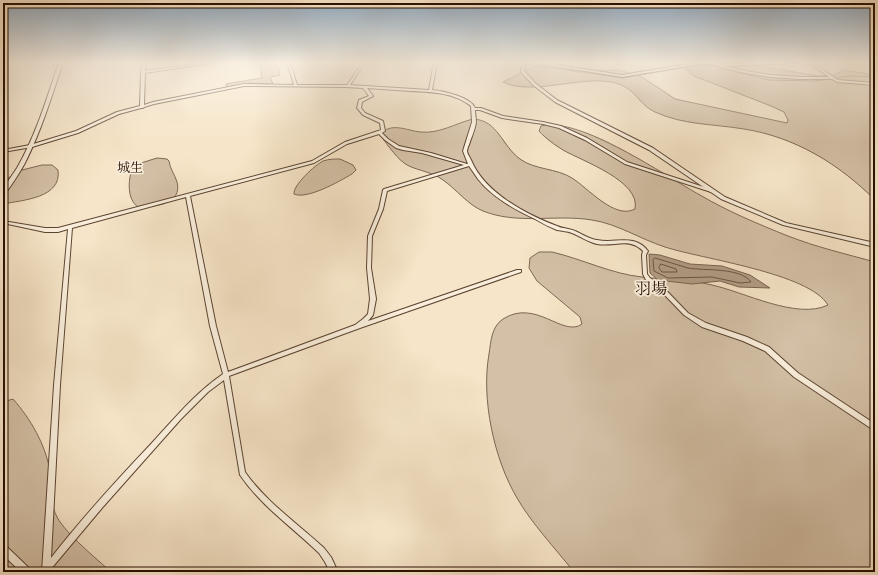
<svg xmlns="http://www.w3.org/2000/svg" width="878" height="575" viewBox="0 0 878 575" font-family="'Sorts Mill Goudy','Noto Serif JP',serif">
<rect width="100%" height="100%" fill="#f6e5c8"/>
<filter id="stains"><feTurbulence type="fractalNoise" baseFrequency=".005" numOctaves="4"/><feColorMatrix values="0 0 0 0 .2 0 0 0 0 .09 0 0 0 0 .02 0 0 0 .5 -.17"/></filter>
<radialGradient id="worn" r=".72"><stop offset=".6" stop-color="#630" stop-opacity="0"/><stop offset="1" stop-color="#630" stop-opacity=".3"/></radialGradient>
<g fill="#d3c0a6" stroke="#7e6753">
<path d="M692,62h43l83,14h15l10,-6 32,5v125c-36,-36 -80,-63 -131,-71 -30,-5 -61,-4 -89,-17 -19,-9 -18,-25 -44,-30 -32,-6 -79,14 -108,0l30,-15 21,1 24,4 41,-2 23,7 33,22 112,24 1,-3 -4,-8 -13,-6 -77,-30 -9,-8 2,-4z"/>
<polygon points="277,63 280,75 270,77 273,84 249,83 227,87 226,84 262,78 260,66"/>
<path d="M473,119c25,1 29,27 47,40 15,11 36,9 52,19 16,10 43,42 63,31 6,-28 -53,-48 -72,-59 -8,-5 -18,-12 -24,-19l2,-5c39,-10 124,50 159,69 27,16 58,29 88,41 28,11 58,18 87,26v310h-301c-19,-24 -42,-48 -57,-74 -23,-39 -36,-99 -28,-144 2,-12 2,-27 14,-35 33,-21 60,19 79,5l-2,-7 -43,-36 -8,-13 1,-10 9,-6h13c30,7 60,22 90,25 24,3 46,2 70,8 32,7 85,35 116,20 -19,-32 -126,-46 -163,-58 -25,-8 -47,-23 -73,-27 -36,-6 -74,5 -109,-9 -15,-6 -27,-22 -40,-31 -11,-8 -23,-9 -34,-14 -11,-5 -21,-21 -29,-31 11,-14 27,-4 41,-3 18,2 35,-9 52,-13z"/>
<path d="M157,158l10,1 2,2c1,8 6,14 8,21 6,23 -24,25 -39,25 -11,-8 -10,-26 -6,-38l9,-6z"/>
<path d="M340,159l13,6 3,5 -4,4c-12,7 -45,26 -58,20 -1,-9 21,-29 29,-33 6,-2 11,-2 17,-2z"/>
<path d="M42,165h10l6,5c4,28 -35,30 -55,34v-23l19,-11z"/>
<path d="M13,399c17,19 33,46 37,73 2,14 0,33 7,45 10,18 39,41 54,55h-108v-170z"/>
</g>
<polygon fill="#b09c84" stroke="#7a634f" points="649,254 660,255 690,264 722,266 750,275 770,288 739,287 720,281 692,284 658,280 650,273"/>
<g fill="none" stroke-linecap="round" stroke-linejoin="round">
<g stroke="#6c5542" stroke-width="1">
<path d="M655,258c11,3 22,7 33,10 17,3 52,-1 63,14l-11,1 -28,-6 -44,1 -14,-7 -1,-11z"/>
<polygon points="661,264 676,269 677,272 662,272 659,268"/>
</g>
<polyline stroke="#7a634f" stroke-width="1" points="512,62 623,78 698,65 715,66 768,80 816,81 849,76 875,77"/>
<g stroke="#5c4432" stroke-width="2">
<g id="minor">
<path d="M143,62h3l-1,9 63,-9h5l-2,1 -66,10 -1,32 9,-3 91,-18 50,1 -7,-23h3l7,23h50l16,-23h2l-15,23 79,5 5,-28h3l-5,28c11,1 39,7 43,18h6l22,8 40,6 18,4 26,12 40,24 86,28v2h-2l-86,-28 -40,-24 -26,-12 -16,-4 -41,-6 -22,-8h-5c0,4 1,8 1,12 -1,8 -5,16 -7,23 -1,1 -2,6 -2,6 0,3 3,6 4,9 13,32 54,54 86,66 6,3 12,2 18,5 7,3 14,8 22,9 19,4 37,-7 51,11l-2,4 1,19 3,4 11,7 27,28 18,10 41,14 22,10 29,26 77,51v7l-81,-54 -29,-26 -22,-10 -41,-14 -18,-12 -27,-28 -11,-7 -3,-6 -1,-19 1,-4c-14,-14 -28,-4 -46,-7 -9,-2 -17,-8 -25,-11 -5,-2 -10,-2 -15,-3 -8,-3 -15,-7 -22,-11 -21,-10 -43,-22 -57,-40 -3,-4 -6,-9 -9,-13l-82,25 -4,18 -11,27 -1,32 5,31 -3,16 -5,6 149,-51h4v2l-161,56 -131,48 16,96c21,30 52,51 79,76l7,9 7,15h-8l-5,-10 -6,-9c-27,-26 -58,-47 -79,-78l-16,-95 -16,12 -27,27 -79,89 -52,62v2h-8l12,-187 14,-156 -10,3h-13l-42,-9v-2l42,7h13l254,-67 33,-19 36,-12 -1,-7 -17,-8 -6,-7 2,-8 10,-4 -6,-8 -18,-1 -101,-1 -90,18 -10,3 -1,1h-2l-22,6 -41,19 -46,14 -29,5v-2l27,-5 46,-14 41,-19 23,-6 1,-34zM367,88c14,1 28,2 43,3 21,1 43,1 61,15l1,16 -9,29 5,13h-1l-36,-11 -32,-7 -11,-7 -6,-6 3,-2 -2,-10 -18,-8 -4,-5 1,-6 11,-6zM379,134l6,6 11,8 7,2 19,3 42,12 -80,24 -1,1 -4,19 -11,27 -1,32 3,31 -2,15 -5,5 -8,6 -127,47 -12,-46 -26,-130 124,-33 33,-19zM186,197l24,129 13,48c-28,19 -49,45 -72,70 -35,37 -69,74 -100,114l9,-173 12,-157z"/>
<polygon points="710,62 740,70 770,75 801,77 829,77 808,62 811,62 838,80 875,83 875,85 837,82 832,79 801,79 770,77 740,72 710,64"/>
</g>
</g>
<g stroke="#5c4432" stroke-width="2">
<g id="tertiary">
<path d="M59,62h4c-11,34 -22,69 -38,101 -6,11 -13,21 -20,31l-2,1c0,-9 9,-19 14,-27 19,-33 30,-70 42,-106z"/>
<polygon points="523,62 526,62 524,71 535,83 557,100 653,148 725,197 786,223 875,243 875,247 783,225 721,199 649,150 555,102 533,85 521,72"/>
<polygon points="3,545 6,546 30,569 32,572 21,572 3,555"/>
</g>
</g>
<g stroke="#280e00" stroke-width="2">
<polygon id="secondary" points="532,62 539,62 622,75 700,62 731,64 777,62 796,62 794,63 731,66 700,64 622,77 534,63"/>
</g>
<use href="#minor" fill="#f9eedb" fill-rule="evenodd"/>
<use href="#tertiary" fill="#f9eedb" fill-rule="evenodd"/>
<use href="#secondary" fill="#f9eedb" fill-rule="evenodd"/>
</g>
<linearGradient id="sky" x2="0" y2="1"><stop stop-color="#91aac0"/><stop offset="0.44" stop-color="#fbf3e6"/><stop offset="1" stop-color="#fbf3e6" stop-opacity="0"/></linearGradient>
<rect width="878" height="142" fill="url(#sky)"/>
<g text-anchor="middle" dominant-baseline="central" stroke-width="3.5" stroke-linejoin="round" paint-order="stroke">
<g font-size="13" fill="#280e00" stroke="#f9eedb">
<text x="130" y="169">城生</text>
</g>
<g font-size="16" fill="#280e00" stroke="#f9eedb">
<text x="651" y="290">羽場</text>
</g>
</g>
<rect width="878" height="575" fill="none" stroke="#f6e5c8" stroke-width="16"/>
<rect x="4" y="4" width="870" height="567" fill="none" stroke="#280e00" stroke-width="2"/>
<rect x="8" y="8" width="862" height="559" fill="none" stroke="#280e00"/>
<rect width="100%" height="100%" filter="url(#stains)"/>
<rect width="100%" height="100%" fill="url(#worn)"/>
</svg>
